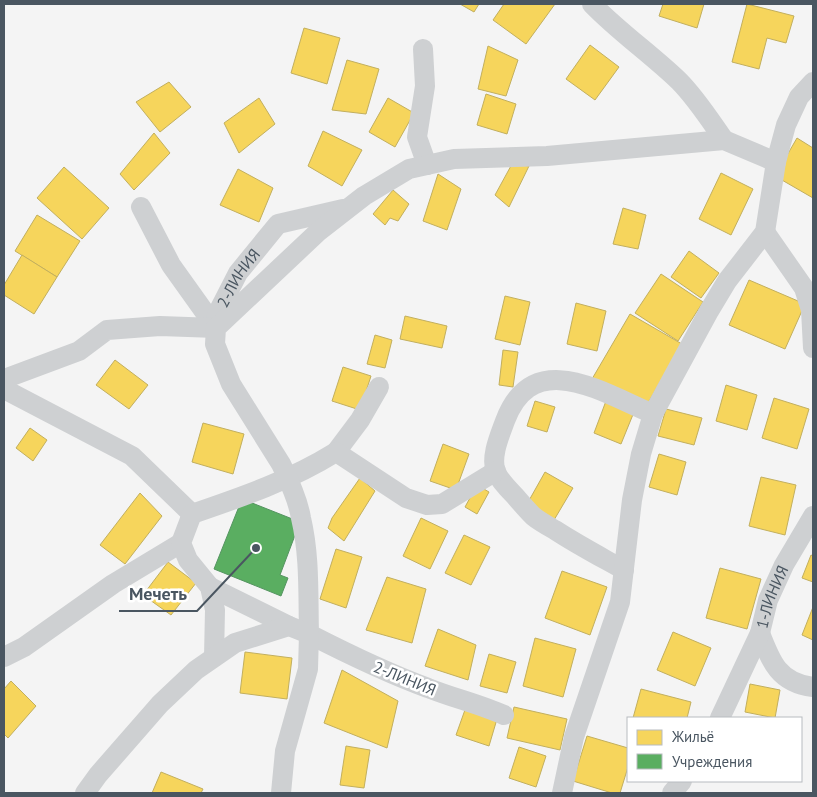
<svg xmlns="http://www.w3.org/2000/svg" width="817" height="797" viewBox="0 0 817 797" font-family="'PT Sans',sans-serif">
<rect width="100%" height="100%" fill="#f4f4f4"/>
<g fill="#f6d55c" stroke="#c2af5e">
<polygon points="460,4 479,4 474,12"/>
<polygon points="504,4 555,4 526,44 493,20"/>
<polygon points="663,4 704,4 697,28 659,16"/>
<polygon points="747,4 794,16 786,43 767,38 759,69 732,62"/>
<polygon points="304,28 340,38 327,84 291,73"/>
<polygon points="590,45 619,67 595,100 566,79"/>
<polygon points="488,46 518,60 506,96 478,89"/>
<polygon points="347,60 379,69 366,114 332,110"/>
<polygon points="169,82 191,107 160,132 136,102"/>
<polygon points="486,94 516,104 507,134 477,125"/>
<polygon points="259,98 275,124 239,153 224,123"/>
<polygon points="388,98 414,113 395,147 369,132"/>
<polygon points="323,131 362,150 342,186 308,166"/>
<polygon points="154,133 170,153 134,190 120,174"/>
<polygon points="797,138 813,148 813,198 775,176"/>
<polygon points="512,164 529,166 509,207 495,195"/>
<polygon points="64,167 109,208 82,239 37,198"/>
<polygon points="238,169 273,188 259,222 220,205"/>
<polygon points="721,173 753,189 731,235 699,219"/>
<polygon points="438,174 461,189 447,230 423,221"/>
<polygon points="393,190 409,204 398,221 390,218 385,225 373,214"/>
<polygon points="623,208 646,215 638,249 613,244"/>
<polygon points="37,215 80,241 57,277 15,251"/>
<polygon points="689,251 719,273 701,298 671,277"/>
<polygon points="22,255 57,277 34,314 4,295 4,285"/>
<polygon points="661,274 703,302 678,341 635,313"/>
<polygon points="749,280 805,304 785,349 729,325"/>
<polygon points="505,296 530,302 520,345 495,339"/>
<polygon points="576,303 606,311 597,351 567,344"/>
<polygon points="630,314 682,344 644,410 592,379"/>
<polygon points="405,316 447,326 442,348 400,339"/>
<polygon points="375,335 392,340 385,368 367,364"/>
<polygon points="503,350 518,352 513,387 499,385"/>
<polygon points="115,360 148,385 129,409 96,385"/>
<polygon points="343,367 371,376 360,410 332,401"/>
<polygon points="726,385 757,395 747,430 716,421"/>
<polygon points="774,398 809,409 797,449 762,438"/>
<polygon points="535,401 555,407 547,432 527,426"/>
<polygon points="606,401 634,412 621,444 594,433"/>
<polygon points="666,409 702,418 694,445 658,436"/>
<polygon points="203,423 244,434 233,474 192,462"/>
<polygon points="30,428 47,440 33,461 16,448"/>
<polygon points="443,444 469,454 456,490 430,481"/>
<polygon points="659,454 686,462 677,495 649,487"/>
<polygon points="545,472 573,488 554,520 527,504"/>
<polygon points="761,477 796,485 785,535 749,526"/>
<polygon points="360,478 375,491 344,541 328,528 332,518"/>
<polygon points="477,485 489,492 477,514 465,507"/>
<polygon points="140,493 162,516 125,564 100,545"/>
<polygon points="421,518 448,531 430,569 403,556"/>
<polygon points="464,535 490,547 471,585 445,573"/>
<polygon points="336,549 362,557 346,608 320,599"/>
<polygon points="811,555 813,556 813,582 802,578"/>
<polygon points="168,562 196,583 171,615 143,595"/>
<polygon points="720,568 761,579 747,629 706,618"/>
<polygon points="562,571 607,587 590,635 545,618"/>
<polygon points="387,577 426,589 412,643 366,630"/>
<polygon points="813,607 813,640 802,635"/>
<polygon points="438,629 476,645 468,680 425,666"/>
<polygon points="673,632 711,648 695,686 657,670"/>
<polygon points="535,638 576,649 563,697 523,686"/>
<polygon points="245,652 292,658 287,699 240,693"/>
<polygon points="489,654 516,662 507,693 480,686"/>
<polygon points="342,670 398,701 387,748 324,723"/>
<polygon points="11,681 36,706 8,738 4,734 4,689"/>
<polygon points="750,684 780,690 775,718 745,712"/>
<polygon points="641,689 691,702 687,718 633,718"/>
<polygon points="466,707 497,719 489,746 456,735"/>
<polygon points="514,707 567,719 560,750 507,738"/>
<polygon points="587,736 628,748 628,767 620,793 612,793 573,781"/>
<polygon points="346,746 370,750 364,788 340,785"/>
<polygon points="519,747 546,756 536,787 509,778"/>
<polygon points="161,772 203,789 201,793 152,793"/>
</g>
<polygon fill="#5aae61" stroke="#559461" points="242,499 300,522 280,575 288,578 281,596 214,569"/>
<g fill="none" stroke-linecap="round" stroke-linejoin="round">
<g stroke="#ced0d2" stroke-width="20">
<path d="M592,4c27,28 59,50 87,77 17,17 31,39 45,59"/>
<polyline points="423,49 425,86 417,137 427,165"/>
<polyline points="141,207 171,265 216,328"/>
<polyline points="765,232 804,288 811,310 813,348"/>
<path id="s1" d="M216,328l1,-14 21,-41 40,-49 65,-15"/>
<polyline points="4,379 79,351 107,330 160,326 216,328"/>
<polyline points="4,389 132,456 192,514"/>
<polyline points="336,452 360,420 379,387"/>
<path d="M624,570c-23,-13 -46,-25 -69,-40 -7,-4 -16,-9 -22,-14 -6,-6 -12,-13 -18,-20 -7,-7 -15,-15 -19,-24 -6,-15 4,-37 9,-51 28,-75 98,-28 148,-7"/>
<polyline points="210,587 289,626"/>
<path d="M760,633c11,29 19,50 53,54"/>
<polyline points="4,657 24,647 113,584 181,543"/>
<path d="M214,657l1,-47 -5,-23 -22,-27 -7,-17 11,-29c50,-17 99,-34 144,-62l70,46 21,7 15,-1 54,-33"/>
<path d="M504,715c-25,-11 -51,-17 -76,-27 -41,-15 -80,-34 -119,-54 -1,-38 1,-78 -8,-116 -3,-18 -12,-37 -20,-54l-50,-80 -16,-40 1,-16 103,-97 45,-35 45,-27 45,-10 93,-3 177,-16 52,22"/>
<path id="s2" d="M720,718l40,-85 8,-33 16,-35 29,-49"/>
<polyline points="85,793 98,775 160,704 196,670 235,643 289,626 309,634 308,669 285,751 281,793"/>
<polyline points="562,793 574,737 620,602 632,500 641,454 653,414 709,311 727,281 765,232 776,162 786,125 799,97 813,82"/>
<polyline points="672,793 682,781"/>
</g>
</g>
<g text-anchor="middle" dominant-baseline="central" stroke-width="5" stroke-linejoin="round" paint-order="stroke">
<g font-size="16" fill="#4a5661" stroke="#fff">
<text stroke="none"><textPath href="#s1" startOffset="56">2-ЛИНИЯ</textPath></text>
<text stroke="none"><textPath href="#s2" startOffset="132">1-ЛИНИЯ</textPath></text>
<text transform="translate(405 678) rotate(22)">2-ЛИНИЯ</text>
</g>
</g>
<path fill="none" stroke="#4a5661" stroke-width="2" d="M256 548L197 611H119"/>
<circle fill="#4a5661" stroke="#fff" stroke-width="2" cx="256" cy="548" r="5"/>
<g font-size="18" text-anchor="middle" font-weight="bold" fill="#4a5661" stroke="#fff" stroke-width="5" stroke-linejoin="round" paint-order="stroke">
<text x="158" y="600">Мечеть</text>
</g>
<rect width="817" height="797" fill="none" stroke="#4a5661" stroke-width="10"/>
<rect x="627" y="717" width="175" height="65" fill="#ffffff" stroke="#b7bbc0"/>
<rect x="637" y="730" width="25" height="15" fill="#f6d55c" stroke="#b7bbc0"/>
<text x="672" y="742" font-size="15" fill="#4a5661">Жильё</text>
<rect x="637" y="754" width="25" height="15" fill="#5aae61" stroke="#b7bbc0"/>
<text x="672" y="767" font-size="15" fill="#4a5661">Учреждения</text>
</svg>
